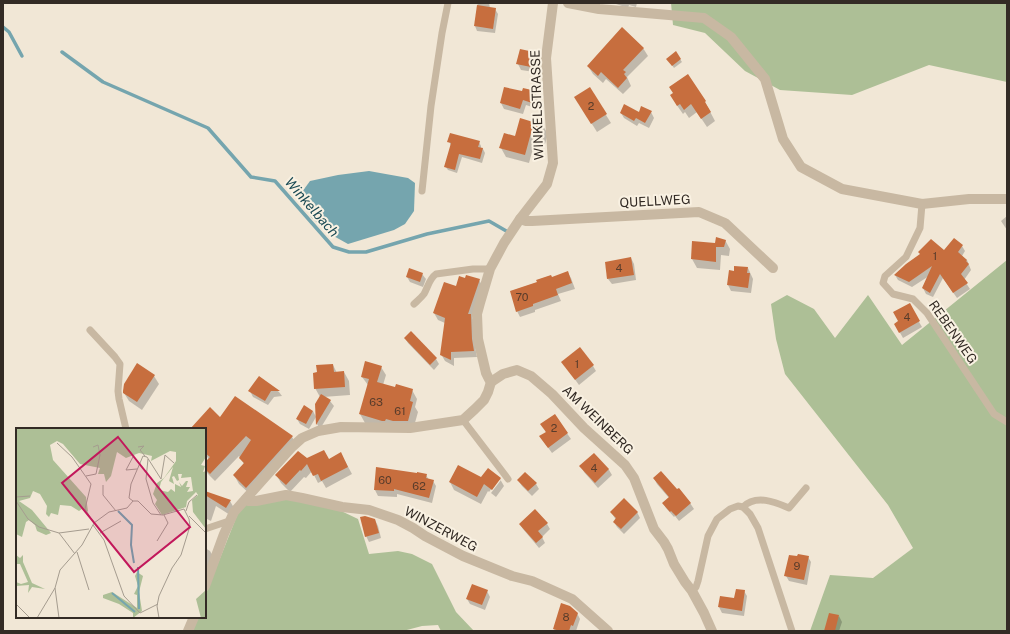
<svg xmlns="http://www.w3.org/2000/svg" width="1010" height="634" viewBox="0 0 1010 634" font-family="'Public Sans',sans-serif">
<rect width="100%" height="100%" fill="#f1e7d6"/>
<g fill="#adbf96">
<polygon points="671,3 1007,3 1007,82 929,65 852,95 780,90 745,71 705,33 673,25"/>
<polygon points="1007,260 1007,631 810,631 830,575 873,578 913,548 888,505 785,374 776,339 771,304 787,295 814,309 835,338 868,295 902,345"/>
<polygon points="291,493 337,509 358,519 369,554 398,551 412,554 432,564 456,612 474,631 441,631 438,625 422,626 403,631 192,631 196,617 205,617 205,596 240,508 247,498"/>
</g>
<polygon fill="#75a5ae" points="369,171 408,178 415,183 414,211 405,224 394,230 348,244 330,234 311,217 302,192 310,181 338,175"/>
<g fill="#0003">
<polygon points="476,3 489,3 490,8 495,9 498,14 495,33 477,31 475,26 478,5"/>
<polygon points="613,3 637,3 636,7 629,5 628,8"/>
<polygon points="643,48 648,56 627,77 631,86 623,94 606,79 603,83 593,74 588,66"/>
<polygon points="521,50 534,53 537,58 534,72 521,70 518,64"/>
<polygon points="680,59 682,62 674,68 669,61"/>
<polygon points="505,88 523,93 535,92 538,98 535,108 526,105 523,114 504,109 501,103"/>
<polygon points="589,88 611,123 597,132 580,105"/>
<polygon points="674,93 705,102 715,121 707,127 697,112 689,118 685,112 683,114 676,104"/>
<polygon points="651,112 654,118 649,128 639,123 637,126 624,118 621,113 639,113"/>
<polygon points="543,126 548,134 545,144 535,141 529,163 506,157 501,148 515,137"/>
<polygon points="449,141 479,142 481,146 481,148 483,149 485,153 482,163 462,157 457,173 448,170 445,166 451,146"/>
<polygon points="1007,216 1007,230 1001,221"/>
<polygon points="725,240 730,249 729,256 721,255 720,270 697,268 692,259 715,244"/>
<polygon points="962,246 965,251 962,256 967,260 971,270 964,280 970,289 957,298 943,278 933,297 926,294 923,288 929,276 912,287 898,280 895,275 945,252"/>
<polygon points="631,258 634,264 636,280 612,284 608,279"/>
<polygon points="748,268 753,279 751,293 731,291 728,285 734,272"/>
<polygon points="568,273 571,278 575,289 558,294 561,301 535,310 535,312 520,317 517,311 538,283"/>
<polygon points="422,274 426,279 423,287 410,282 407,277"/>
<polygon points="466,279 479,280 483,287 472,318 474,321 475,347 477,357 454,358 454,366 445,361 441,354 445,323 438,320 434,313 456,287"/>
<polygon points="909,305 922,327 903,338 895,324 900,321"/>
<polygon points="411,332 436,359 439,364 434,370 408,343 405,338"/>
<polygon points="333,365 337,373 344,372 349,381 350,395 323,397 330,401 334,406 320,429 317,424 316,404 320,397 315,388"/>
<polygon points="593,366 596,371 579,385 566,367"/>
<polygon points="381,367 386,375 383,385 396,388 412,390 417,399 415,407 418,412 413,430 365,423 360,414 368,385 362,377"/>
<polygon points="154,376 159,384 142,410 129,401 124,393"/>
<polygon points="259,378 279,392 282,396 274,397 268,405 253,397 250,391"/>
<polygon points="313,411 316,417 309,429 300,424 297,419"/>
<polygon points="554,415 571,439 552,453 544,442 546,433 545,430"/>
<polygon points="220,418 292,437 297,445 252,496 239,484 234,475 244,464 239,456 215,481 208,474 205,469 205,464 209,460 205,453 205,429 196,429"/>
<polygon points="594,454 609,470 612,475 598,488 584,472 581,466"/>
<polygon points="307,459 345,461 352,474 326,488 322,481 318,483 312,471 306,478 304,477 290,492 281,483 277,476"/>
<polygon points="377,468 426,475 429,480 433,481 436,486 432,503 397,494 397,497 378,496 375,490"/>
<polygon points="654,478 690,503 694,509 679,521 675,516 674,517 666,508 663,503 669,498 657,484"/>
<polygon points="482,479 500,479 504,486 496,497 491,493 501,480 498,480 489,492 488,491 481,504 454,490 450,482"/>
<polygon points="518,480 536,484 539,489 532,496 522,486"/>
<polygon points="205,492 230,501 234,508 230,515 216,506 211,521 207,519 205,523"/>
<polygon points="611,512 637,512 640,518 624,534 617,527 614,522 616,520"/>
<polygon points="375,520 378,526 381,538 369,542 366,536"/>
<polygon points="520,524 547,524 550,529 542,537 545,543 539,548 523,529"/>
<polygon points="205,548 210,551 217,563 205,587"/>
<polygon points="808,557 811,562 807,585 789,581 786,576"/>
<polygon points="487,591 490,597 485,610 470,604 467,599"/>
<polygon points="744,591 747,596 744,616 722,613 719,607 721,597 735,599"/>
<polygon points="577,613 580,619 576,631 574,630 574,631 555,631 554,629"/>
<polygon points="839,616 842,622 839,631 825,631"/>
</g>
<g fill="none" stroke-linecap="round" stroke-linejoin="round">
<g stroke="#75a5ae" stroke-width="3.5">
<polyline points="3,27 9,32 22,56"/>
<polyline points="62,52 103,82 208,128 251,177 275,181 333,247 349,252 366,252 427,234 489,221 508,232"/>
</g>
</g>
<g fill="#c76e3e">
<polygon points="477,5 496,8 493,29 474,26"/>
<polygon points="622,27 644,48 623,70 626,72 624,74 627,78 618,88 601,72 598,76 587,66"/>
<polygon points="520,49 534,52 531,67 516,64"/>
<polygon points="676,51 681,59 672,66 666,59"/>
<polygon points="688,74 706,101 705,102 711,112 701,119 691,104 684,110 680,104 677,106 670,95 673,93 669,87"/>
<polygon points="504,87 522,91 523,88 536,91 532,103 523,100 520,109 500,103"/>
<polygon points="590,87 607,114 591,124 574,97"/>
<polygon points="624,104 639,112 641,106 652,111 645,123 636,118 634,121 620,113"/>
<polygon points="520,118 543,125 540,136 531,133 525,155 499,148 504,133 515,136"/>
<polygon points="450,133 480,141 478,147 483,148 480,159 459,154 455,170 444,167 451,143 447,142"/>
<polygon points="716,237 726,240 724,247 716,247 716,262 691,259 692,241 715,243"/>
<polygon points="954,238 963,245 958,252 967,260 966,261 969,264 961,274 968,283 953,293 940,274 930,293 922,288 932,266 909,282 894,275 906,264 920,254 918,252 931,239 944,250"/>
<polygon points="631,257 634,275 607,279 605,262"/>
<polygon points="734,266 748,267 747,273 750,273 748,288 727,285 729,270 734,271"/>
<polygon points="409,268 423,273 420,282 406,277"/>
<polygon points="568,271 572,283 556,289 558,295 533,304 533,306 516,312 510,291 537,282 536,280 551,275 552,277"/>
<polygon points="466,275 480,279 468,314 471,314 472,339 474,351 451,352 451,360 440,355 445,318 433,313 444,282 456,286 459,276 465,278"/>
<polygon points="910,303 920,321 899,333 894,324 898,321 893,312"/>
<polygon points="411,331 437,358 430,365 404,338"/>
<polygon points="580,347 594,365 575,380 561,362"/>
<polygon points="365,361 382,366 377,382 395,387 396,384 413,389 410,401 413,402 408,421 393,421 386,419 385,421 382,421 359,414 369,379 361,377"/>
<polygon points="137,363 155,375 137,402 123,393 123,391 124,384"/>
<polygon points="333,364 334,372 344,371 345,387 314,389 313,373 317,372 316,365"/>
<polygon points="259,376 280,391 271,391 265,401 248,391"/>
<polygon points="321,394 331,400 316,425 315,404"/>
<polygon points="235,396 293,436 246,488 233,475 244,463 239,458 251,440 246,436 210,474 205,469 205,462 210,457 205,453 205,429 190,429 210,407 220,417"/>
<polygon points="304,405 313,411 306,424 296,419"/>
<polygon points="555,414 568,433 548,448 539,436 546,432 540,424"/>
<polygon points="324,450 329,459 341,452 348,467 321,481 318,474 313,476 307,464 301,471 300,470 286,485 275,475 298,451 307,458"/>
<polygon points="594,453 609,469 595,483 579,466"/>
<polygon points="458,465 481,477 488,468 501,478 492,490 484,484 477,497 449,482"/>
<polygon points="376,467 417,473 417,472 427,474 426,478 434,480 429,498 394,489 394,491 374,490"/>
<polygon points="661,471 677,489 679,488 691,503 676,516 671,511 670,512 662,503 669,497 653,478"/>
<polygon points="525,472 537,483 528,491 517,480"/>
<polygon points="205,491 231,500 226,508 205,495"/>
<polygon points="624,498 638,512 621,529 613,522 616,518 610,512"/>
<polygon points="535,509 548,523 538,531 543,537 536,543 519,524"/>
<polygon points="365,516 375,519 379,533 365,537 360,517"/>
<polygon points="798,554 809,556 804,580 784,576 789,555 797,556"/>
<polygon points="472,584 488,590 482,605 466,599"/>
<polygon points="736,589 745,590 742,611 718,607 720,596 734,598"/>
<polygon points="561,603 570,606 578,613 573,626 571,625 569,631 560,631 553,629"/>
<polygon points="829,613 839,615 835,631 824,631"/>
</g>
<g fill="none" stroke-linecap="round" stroke-linejoin="round">
<g stroke="#c8b8a2" stroke-width="7">
<polyline points="422,191 431,106 442,33 448,3"/>
<polyline points="922,204 920,228 906,257 885,276 883,283 893,294 913,299 927,313 994,414 1007,422"/>
<path d="M414,304c3,-3 7,-6 10,-10 4,-7 5,-15 12,-20l37,-5h17"/>
<polyline points="90,330 115,357 120,364 118,391 119,399 126,429"/>
<polyline points="463,420 508,479"/>
<path d="M743,507c13,-13 32,-5 46,1l17,-20"/>
<polyline points="205,529 226,522 229,522"/>
<polyline points="692,591 696,587 698,581 708,536 717,519 730,509 738,506 743,507 750,514 758,528 792,631"/>
</g>
<g stroke="#c8b8a2" stroke-width="10">
<polyline points="568,3 599,9 704,18 731,37 765,79 783,139 801,167 842,189 922,204 969,199 1007,199"/>
<polyline points="520,219 526,221 532,221 699,212 725,223 773,268"/>
<polyline points="491,382 489,379 486,373 478,339 477,314 480,303 490,269 504,243 520,219 547,184 553,163 546,58 553,3"/>
<polyline points="491,382 503,374 517,370 531,376 552,394 584,428 625,465 634,478 654,529 664,542 668,549 674,564 685,582 692,591 704,613 712,631"/>
<polyline points="246,499 249,501 256,501 286,495 302,498 342,507 369,510 398,520 413,528 425,536 463,556 512,576 532,581 572,599 608,631"/>
<polyline points="205,586 224,534 234,512 292,447 302,438 318,431 341,427 410,428 463,420 475,409 484,400 488,392 491,382"/>
<polyline points="188,631 194,617"/>
</g>
</g>
<g text-anchor="middle" dominant-baseline="central" stroke-width="4" stroke-linejoin="round" paint-order="stroke">
<g font-size="11" fill="#583c2b">
<text x="591" y="106">2</text>
<text x="935" y="256">1</text>
<text x="619" y="268">4</text>
<text x="522" y="297">70</text>
<text x="907" y="317">4</text>
<text x="577" y="364">1</text>
<text x="376" y="402">63</text>
<text x="400" y="411">61</text>
<text x="554" y="428">2</text>
<text x="594" y="468">4</text>
<text x="385" y="480">60</text>
<text x="419" y="486">62</text>
<text x="797" y="566">9</text>
<text x="566" y="617">8</text>
</g>
<g font-size="13" fill="#332b25" stroke="#f9f1e2">
<text transform="translate(537 105) rotate(-92)">WINKELSTRASSE</text>
<text transform="translate(655 201) rotate(-3)">QUELLWEG</text>
<text transform="translate(953 332) rotate(55)">REBENWEG</text>
<text transform="translate(598 420) rotate(44)">AM WEINBERG</text>
<text transform="translate(441 529) rotate(28)">WINZERWEG</text>
</g>
<g font-size="14" font-style="italic" fill="#1a4a54" stroke="#f9f1e2">
<text transform="translate(312 207) rotate(49)">Winkelbach</text>
</g>
</g>
<g transform="translate(16 428)">
<rect width="190" height="190" fill="#f1e7d6"/>
<path d="M0,0h190v29l-5,8 4,1 -2,6 3,-1v58l-13,-17 -1,-12 6,-5 -2,-3 -9,9 -1,6 -24,8 -7,-11 2,-4 -4,-6 4,-11 7,-5 12,-17v-9l-6,-1 -19,10 1,-5 -13,-3 -13,5 -9,-6 -6,24 -5,6 -2,-8h-6l2,-6 -20,-4 -17,-20 -6,-3 -7,4 3,15 33,37 2,14 -2,2 -4,-4 -3,2 -8,-5 -11,-1 -2,10 -7,-2 -2,4 -3,-3 1,-8 -7,-12 -7,-3 -3,7 -11,3 13,9 19,23 -5,2 -9,-4 -2,-6 -6,-5 -3,2 -4,15 -6,-3zM157,39l-4,14 5,3 -2,-7 2,-1 3,5 2,-1 -1,-6h4l-1,4 10,-1 2,14 -6,1 3,-5h-4l2,-6h-2l-4,5 -3,-4 2,5 -6,-3v8l-4,-3 -3,3 -9,-2 2,-8zM0,127l4,3 3,-3v7l9,21 13,6 -13,-2 -4,6 1,-8 -13,1v-4l5,2 7,-2 -8,-18h-3l-1,11zM121,144l6,4 -4,16 3,19 -9,7v-5l-14,-9 -16,-6v-3l9,-3 25,16v-13l-3,-1 4,-8 -3,-10zM190,162v28h-5l-5,-19z" fill="#adbf96" fill-rule="evenodd"/>
<path fill="none" stroke="#75a5ae" stroke-width="2" d="M102,83l14,14 -1,20 3,18M122,139l1,42M96,165l23,19"/>
<path fill="none" stroke="#a59c8f" stroke-width="1" d="M41,15l15,14 19,27 -6,25 9,14M122,19l6,-1 -4,4 5,6M118,27l-8,15 11,-1M132,31l-2,20 7,24 8,12M70,48l10,-2 4,-19 -2,-10 -5,2M87,57v10l13,16M0,69l14,-1M0,73l12,18 11,8 20,6 30,-4M117,73h5l13,13 12,1 21,-6 5,10 1,7 -9,29 -9,13 -13,28 -2,10 2,12M117,73l-4,-3 2,-14 12,-28 4,1 14,22 4,-24 9,8M170,83l3,-9 8,-7M173,88l17,17M77,97l11,15 20,56 16,17 18,-9M43,105l16,21M84,105l21,-12M141,113l11,-18 -4,-8M61,124l12,38M0,176l14,14M21,190l18,-30M43,190l-4,-30 5,-18 22,-25 12,-22 15,-11 18,-4 6,-7"/>
<path fill="#c2185b" fill-opacity="0.15" stroke="#c2185b" stroke-width="2" d="M102,9l72,90 -56,45 -72,-89z"/>
<rect width="190" height="190" fill="none" stroke="#332b25" stroke-width="2"/>
</g>
<rect width="1010" height="634" fill="none" stroke="#332b25" stroke-width="8"/>
</svg>
